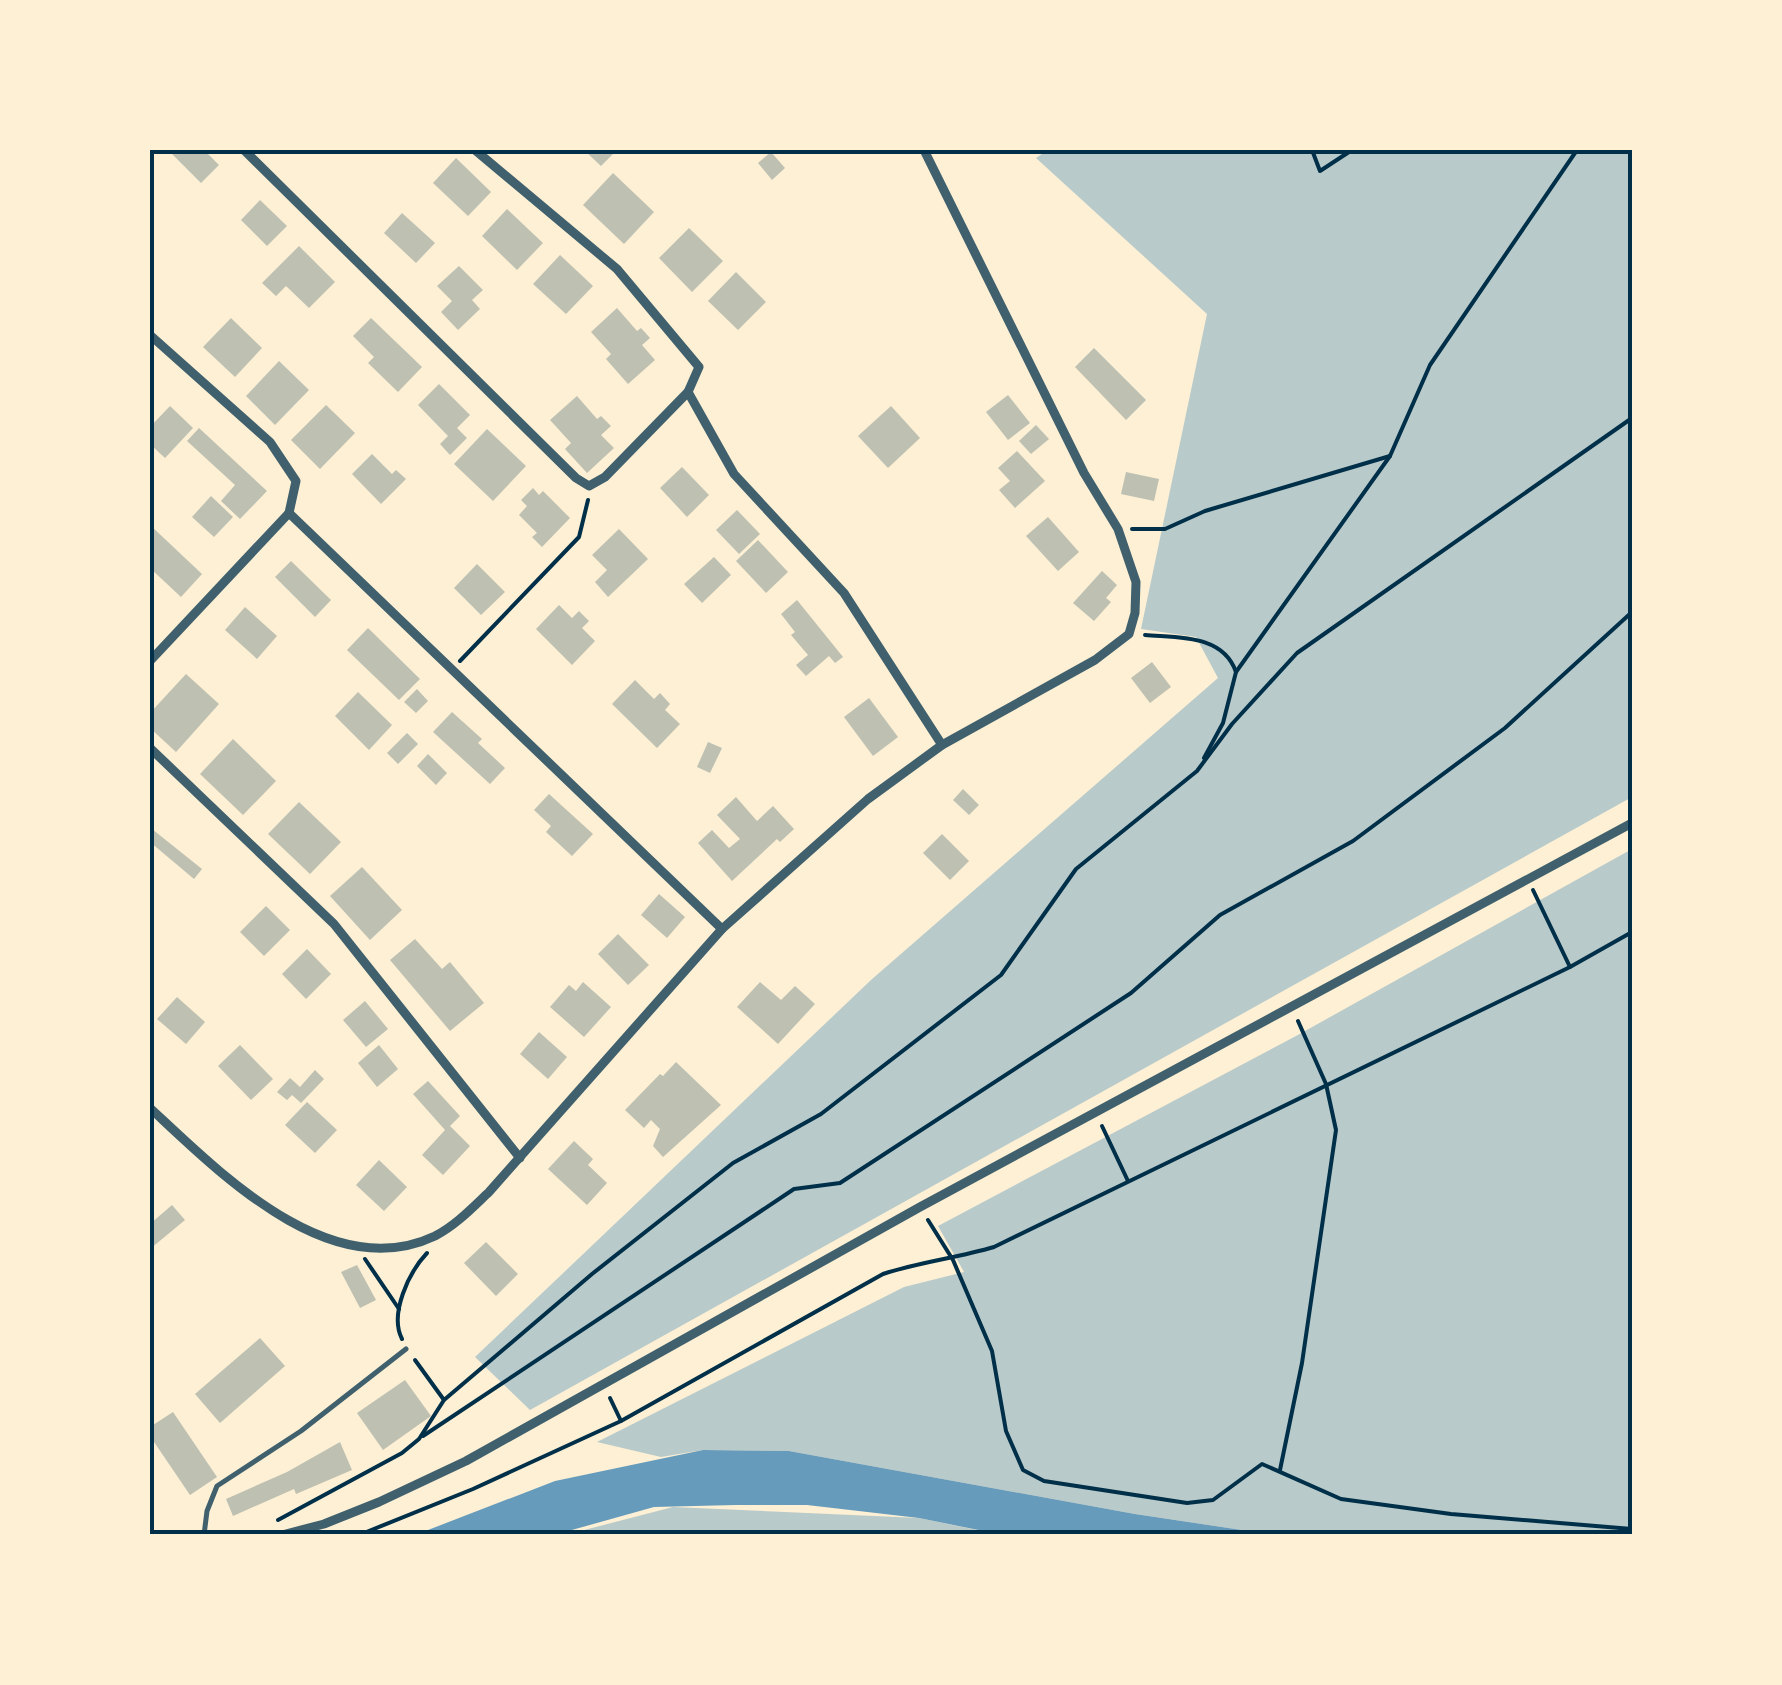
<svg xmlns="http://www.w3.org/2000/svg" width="1782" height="1685" viewBox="0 0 1782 1685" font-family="'Alegreya Sans',sans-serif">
<rect width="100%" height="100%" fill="#fdf0d5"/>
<g fill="#b9caca">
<polygon points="1048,150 1632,150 1632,797 530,1410 475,1357 871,980 1218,678 1196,637 1141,629 1207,314 1036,158"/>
<polygon points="1632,849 1632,1535 1275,1535 1135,1514 789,1451 703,1450 661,1457 597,1442 904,1287 964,1272 938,1226 1296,1036"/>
<polygon points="673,1507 919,1518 1001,1535 565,1535"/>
</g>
<polygon fill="#669bbc" points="703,1450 789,1451 1135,1514 1275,1535 1003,1535 919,1518 807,1505 735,1505 654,1507 554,1535 415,1535 555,1481"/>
<g fill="#bec0b2">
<polygon points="168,150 204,150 219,165 201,183"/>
<polygon points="584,150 617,150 601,166"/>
<polygon points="771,152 785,168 772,180 758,163"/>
<polygon points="456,158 491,192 468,216 433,183"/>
<polygon points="613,173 654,212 624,244 583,205"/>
<polygon points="260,200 287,226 267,246 241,220"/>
<polygon points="507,209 543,243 517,270 482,236"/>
<polygon points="402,213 435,243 416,263 384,233"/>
<polygon points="689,228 723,261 692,292 659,258"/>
<polygon points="299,246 335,282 309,308 286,286 276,296 262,283"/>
<polygon points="560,255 593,286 566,314 533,284"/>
<polygon points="459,266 483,290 472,300 480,309 458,330 441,312 452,301 437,286"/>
<polygon points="736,272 766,302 738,330 708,301"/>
<polygon points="617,308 637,331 641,328 650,338 642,345 655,360 628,384 606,359 611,354 591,332"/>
<polygon points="231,318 262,348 235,377 203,347"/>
<polygon points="371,318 422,367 398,392 368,363 374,357 353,336"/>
<polygon points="1094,348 1146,400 1126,420 1075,367"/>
<polygon points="279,361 309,390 275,425 246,396"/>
<polygon points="439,384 470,415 457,428 467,438 450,455 440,444 448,436 418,405"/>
<polygon points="1008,395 1030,423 1008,440 986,412"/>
<polygon points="577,396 597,419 601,416 611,426 601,435 614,448 587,473 565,449 571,443 550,420"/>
<polygon points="326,405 355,433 320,469 291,440"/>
<polygon points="170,406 193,428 165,458 150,444 150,427"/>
<polygon points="891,406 920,438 888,468 858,436"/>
<polygon points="1036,425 1049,439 1031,454 1019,441"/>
<polygon points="199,428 267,491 240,519 221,501 235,485 187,441"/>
<polygon points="487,429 526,466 493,501 454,464"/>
<polygon points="1017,451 1045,481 1015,508 999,490 1010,481 998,468"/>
<polygon points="372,454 392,474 396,470 406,479 381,504 352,474"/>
<polygon points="682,467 709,495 687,517 660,488"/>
<polygon points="1126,472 1159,479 1154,501 1121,494"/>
<polygon points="533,488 539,495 543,491 570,518 542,547 532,537 537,533 519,515 527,506 521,500"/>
<polygon points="211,496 233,517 214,537 192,517"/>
<polygon points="737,510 760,534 739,554 716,530"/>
<polygon points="1048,517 1079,552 1058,571 1026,536"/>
<polygon points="150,525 202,574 181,597 150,568"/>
<polygon points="619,529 648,559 608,597 595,582 607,570 592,555"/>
<polygon points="758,540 788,572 766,593 736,561"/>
<polygon points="714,557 731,575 702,603 684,584"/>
<polygon points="291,561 331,600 315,617 275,577"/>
<polygon points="477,564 505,592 481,615 454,588"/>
<polygon points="1102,571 1117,585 1106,598 1111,602 1094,621 1073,603"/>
<polygon points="797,600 843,657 835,663 829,656 806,676 796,665 808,655 791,635 795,632 781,614"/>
<polygon points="559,605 572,618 579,611 589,621 582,628 595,641 572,665 536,629"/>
<polygon points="245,607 277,636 257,659 225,630"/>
<polygon points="368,628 420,679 399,700 347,650"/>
<polygon points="1152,662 1171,687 1150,703 1131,678"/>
<polygon points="186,674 219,704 176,752 150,728 150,713"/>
<polygon points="635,680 654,699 660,693 670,704 665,710 680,724 657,748 612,704"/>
<polygon points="417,689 428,701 416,713 404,702"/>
<polygon points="358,692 392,725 369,750 335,716"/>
<polygon points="869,698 898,737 873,756 844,717"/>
<polygon points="452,712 482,739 478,743 505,768 490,784 433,732"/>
<polygon points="407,733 418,744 398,764 387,753"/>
<polygon points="233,739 276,781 243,815 200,774"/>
<polygon points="708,742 722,748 710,773 697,767"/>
<polygon points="428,754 447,773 436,785 417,766"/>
<polygon points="963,789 979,805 969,815 953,800"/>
<polygon points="549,794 593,834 572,856 546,832 551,826 534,810"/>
<polygon points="736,797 757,821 773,806 794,829 780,842 777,839 732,881 698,843 712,830 729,848 740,839 717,815"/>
<polygon points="299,802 341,842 310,874 268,834"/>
<polygon points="152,829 202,869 194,879 150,842"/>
<polygon points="942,834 969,861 950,880 923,853"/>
<polygon points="362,867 402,910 370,940 330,896"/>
<polygon points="659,894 685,917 667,938 641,915"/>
<polygon points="266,906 290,930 264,956 240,932"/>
<polygon points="618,934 649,965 628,985 598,954"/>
<polygon points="415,939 442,969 450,962 484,1003 450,1031 390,960"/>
<polygon points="307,949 331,974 306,999 282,974"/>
<polygon points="583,982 611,1007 584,1037 550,1007 569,985 576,991"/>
<polygon points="760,982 781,1000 795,986 815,1004 778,1044 737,1007"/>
<polygon points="177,997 205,1022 186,1044 157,1019"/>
<polygon points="365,1001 388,1029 366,1047 343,1020"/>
<polygon points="539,1032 567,1057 548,1079 520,1054"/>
<polygon points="240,1045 273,1079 251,1100 218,1066"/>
<polygon points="379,1045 398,1069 377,1087 358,1063"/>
<polygon points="676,1062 721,1105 663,1157 653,1146 660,1129 651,1120 644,1128 625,1110 660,1074 663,1076"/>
<polygon points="315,1070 324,1079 301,1103 292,1095 287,1100 277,1092 290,1078 300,1087"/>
<polygon points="428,1081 460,1116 450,1126 470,1146 443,1175 422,1155 445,1130 413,1094"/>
<polygon points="307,1102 337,1130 315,1153 285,1125"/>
<polygon points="574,1141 593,1159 588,1165 607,1183 587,1205 548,1169"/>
<polygon points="379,1160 407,1187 384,1211 356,1185"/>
<polygon points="172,1205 185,1220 150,1249 150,1224"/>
<polygon points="486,1242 518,1274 496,1296 464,1263"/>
<polygon points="357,1265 376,1300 360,1308 341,1272"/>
<polygon points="260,1338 285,1366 220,1423 195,1394"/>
<polygon points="405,1380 431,1416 383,1450 357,1413"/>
<polygon points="173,1412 217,1477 190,1495 150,1436 150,1427"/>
<polygon points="340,1442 352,1470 296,1494 294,1489 233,1516 226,1499 287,1472"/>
</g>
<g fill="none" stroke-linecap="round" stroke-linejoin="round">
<g stroke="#003049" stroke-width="4">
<polyline points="1312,150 1320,171 1352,150"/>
<polyline points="1132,529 1165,529 1205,511 1390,456"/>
<path d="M1145,635c33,3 78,-1 91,37"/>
<polyline points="460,661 579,537 588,500"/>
<polyline points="1204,758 1223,723 1236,672 1390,456 1430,365 1577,150"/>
<polyline points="1533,890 1570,967"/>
<polyline points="1102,1126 1128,1181"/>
<polyline points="928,1220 953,1260 992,1351 1006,1431 1023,1470 1044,1481 1187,1503 1213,1500 1262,1464 1341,1499 1451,1514 1632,1529"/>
<polyline points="365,1259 399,1309"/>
<path d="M402,1339c-13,-25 7,-67 25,-86"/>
<polyline points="415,1360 444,1400"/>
<polyline points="610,1398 621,1421"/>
<polyline points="423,1436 794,1189 840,1183 1131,993 1220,915 1353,841 1505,728 1632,612"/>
<polyline points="1280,1470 1302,1363 1336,1130 1326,1084 1298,1021"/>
<polyline points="278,1520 402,1453 419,1439 444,1400 592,1274 733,1163 821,1114 1001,975 1076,869 1197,771 1232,724 1297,653 1632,418"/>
<path d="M359,1535l114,-46 148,-68 262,-147c36,-12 74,-16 111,-27l576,-280 62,-35"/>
</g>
<polyline stroke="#3f606c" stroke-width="5" points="204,1535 207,1511 217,1486 301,1431 406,1349"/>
<g stroke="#3f606c" stroke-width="9">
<polyline points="244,150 576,478 589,486 605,477 688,392"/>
<polyline points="475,150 617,269 699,367 688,392 734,474 844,593 942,745"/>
<polyline points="150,335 270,442 296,481 289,513 722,929"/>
<polyline points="150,661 289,513"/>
<polyline points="150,748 334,924 520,1158"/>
<path d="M150,1108c69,64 180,178 285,128 21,-11 37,-28 54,-44l233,-263 146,-130 74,-54 153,-85 34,-26 6,-21 1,-31 -18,-53 -34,-56 -160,-323"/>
<polyline points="282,1535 324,1524 379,1502 466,1461 920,1207 1632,823"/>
</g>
</g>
<rect width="1782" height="1685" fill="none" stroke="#fdf0d5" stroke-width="305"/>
<rect x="152" y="152" width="1478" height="1380" fill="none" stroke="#003049" stroke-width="4"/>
</svg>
